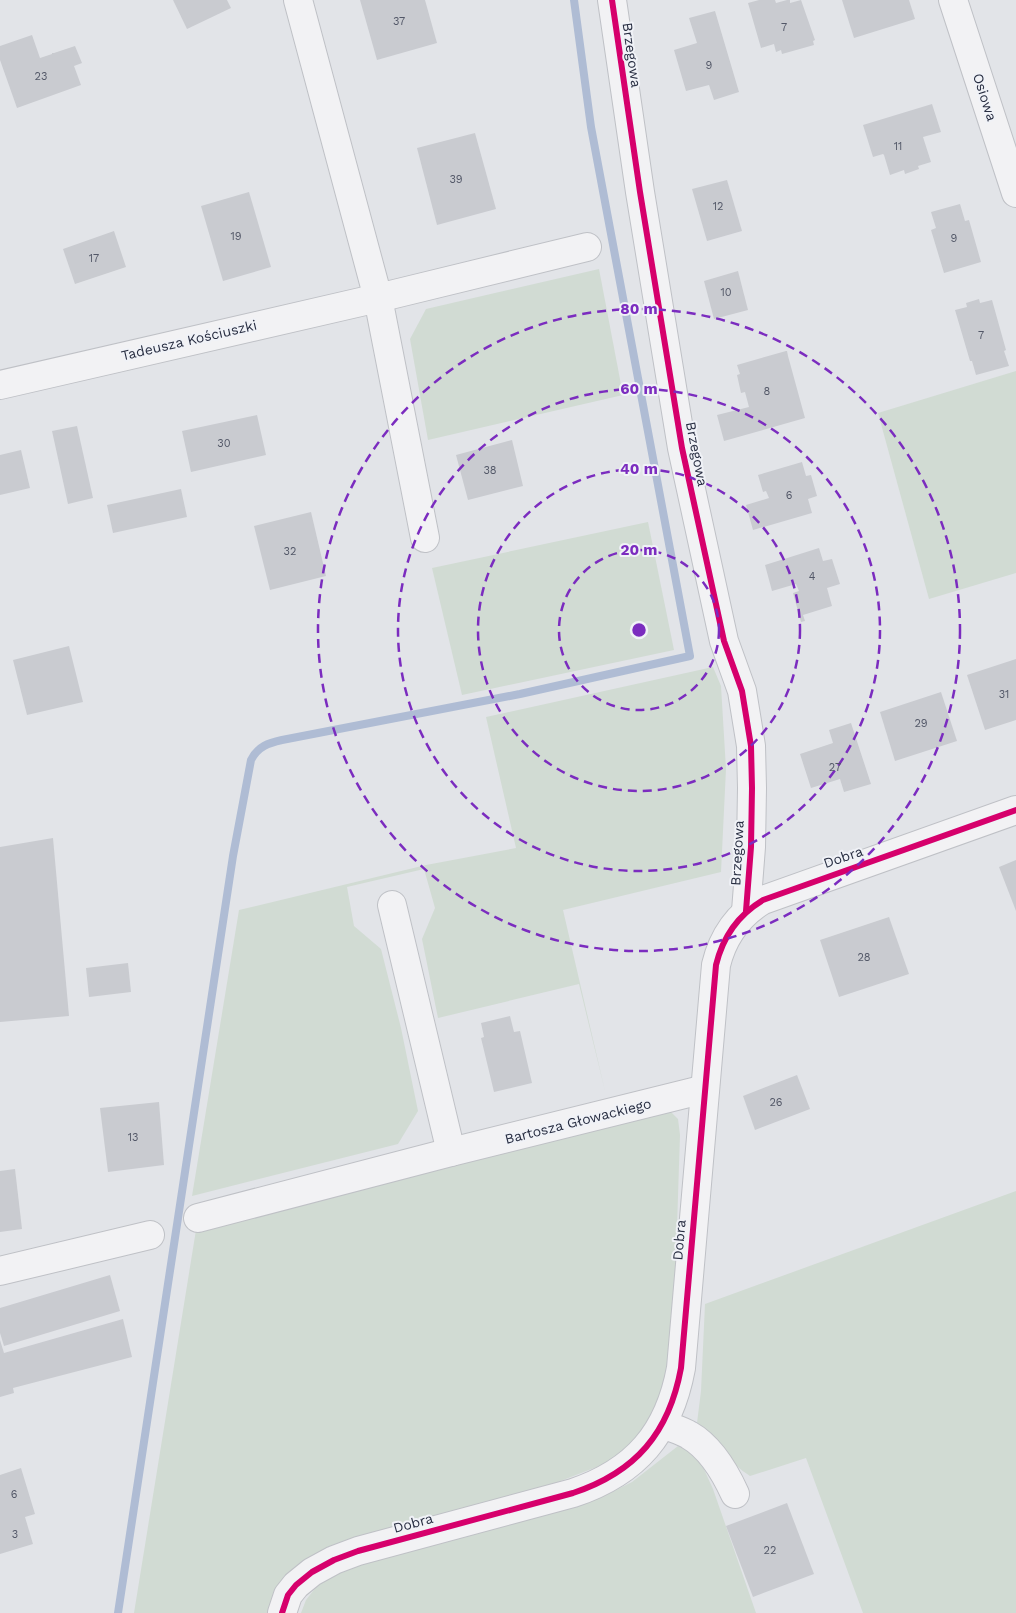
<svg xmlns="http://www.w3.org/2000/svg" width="1016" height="1613" viewBox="0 0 1016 1613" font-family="'Work Sans',sans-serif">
<rect width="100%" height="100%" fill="#e2e4e8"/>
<g fill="#d1dbd3">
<polygon points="599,269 623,395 428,440 410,339 426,309"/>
<polygon points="1016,371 1016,573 929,599 878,413"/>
<polygon points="648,522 674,650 462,695 432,568"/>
<polygon points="713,667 721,686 726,769 721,872 563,910 605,1091 579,984 438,1018 422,939 435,908 424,869 347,887 354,926 381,949 401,1028 418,1111 398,1144 192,1196 239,910 426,865 516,848 486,717"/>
<polygon points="660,1109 671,1112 678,1119 680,1135 673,1349 663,1405 633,1446 607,1463 545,1487 345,1541 320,1553 271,1613 134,1613 196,1230"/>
<path d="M1016,1191v422h-153l-57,-155 -56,18c-21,-13 -35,-35 -53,-53l4,-32 4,-87z"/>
<polygon points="678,1446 692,1452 703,1467 713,1489 756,1613 301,1613 306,1600 320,1582 343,1568 482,1529 569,1508 602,1497 632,1482"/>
</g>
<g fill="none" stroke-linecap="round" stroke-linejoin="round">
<path stroke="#afbcd4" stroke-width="8" d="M118,1613l115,-757 18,-96c7,-14 18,-17 31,-20l238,-46 170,-38 -99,-529 -17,-127"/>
</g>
<g fill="#c9cbd0">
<polygon points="173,0 227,0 231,8 187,29"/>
<polygon points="360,0 425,0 437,43 377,60"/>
<polygon points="759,0 775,0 776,3 787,0 790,0 790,3 801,0 815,40 813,41 814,45 782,54 781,50 776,52 774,44 761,48 748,3"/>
<polygon points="842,0 909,0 915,19 854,38"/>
<polygon points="715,11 739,92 714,100 709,85 686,91 674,50 697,43 689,18"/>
<polygon points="32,35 40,58 52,54 52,53 54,53 75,46 82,63 74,66 81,85 17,108 0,60 0,46"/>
<polygon points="932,104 941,132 923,137 931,162 918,166 919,169 905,174 904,170 890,175 884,155 883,154 873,157 863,125"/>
<polygon points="475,133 496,209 437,225 417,148"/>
<polygon points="727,180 742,231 707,241 692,189"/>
<polygon points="249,192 271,267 223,281 201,206"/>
<polygon points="960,204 965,221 969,220 981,262 944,273 931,230 936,228 931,212"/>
<polygon points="114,231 126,267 75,284 63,249"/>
<polygon points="738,271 748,310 714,319 704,281"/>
<polygon points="979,299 980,303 992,300 1006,350 1004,351 1009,366 976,375 972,361 970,361 955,310 967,307 966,303"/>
<polygon points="786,351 787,351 788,356 805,418 724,441 717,415 749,407 745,392 741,393 737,375 740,374 737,365"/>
<polygon points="257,415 266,455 191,472 182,431"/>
<polygon points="77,426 93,498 68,504 52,431"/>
<polygon points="512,440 523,486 468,500 456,455"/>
<polygon points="21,450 30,488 0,495 0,455"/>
<polygon points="802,462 806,476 811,475 817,496 808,499 812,513 753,530 746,505 769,498 766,491 763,492 758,475"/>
<polygon points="181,489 187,517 113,533 107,505"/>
<polygon points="311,512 326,576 270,590 254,526"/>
<polygon points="819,548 823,561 832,559 840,584 827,588 832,606 803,615 805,621 801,622 793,593 799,591 796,584 772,591 765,565"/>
<polygon points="69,646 83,702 27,715 13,660"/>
<polygon points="1016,659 1016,720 985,730 967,675"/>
<polygon points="941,692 957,741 895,761 880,712"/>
<polygon points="851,723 871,784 844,792 840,779 811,788 800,754 833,743 829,730"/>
<polygon points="53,838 69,1016 0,1022 0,847"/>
<polygon points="1016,860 1016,911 999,867"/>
<polygon points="889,917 909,974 839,997 820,940"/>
<polygon points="128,963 131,992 89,997 86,968"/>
<polygon points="510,1016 514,1032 520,1031 532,1083 494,1092 481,1038 484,1037 481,1023"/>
<polygon points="797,1075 810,1109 755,1130 743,1096"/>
<polygon points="159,1102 164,1165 108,1172 100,1108"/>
<polygon points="15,1169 22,1229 0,1232 0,1171"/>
<polygon points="110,1275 120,1311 4,1346 0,1333 0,1308"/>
<polygon points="123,1319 132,1357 13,1388 14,1393 0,1397 0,1340 4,1353"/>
<polygon points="21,1468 35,1514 25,1517 33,1544 0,1554 0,1475"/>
<polygon points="787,1503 814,1574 753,1597 726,1526"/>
</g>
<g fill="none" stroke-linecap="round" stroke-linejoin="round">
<g stroke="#bfc1c6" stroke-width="30">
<g id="minor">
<polyline points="298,0 378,298 425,538"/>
<polyline points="612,0 640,192 682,448 724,641 742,691 751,746 752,788 751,847 746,911"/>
<polyline points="953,0 1016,193"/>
<polyline points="0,385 378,298 587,247"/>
<polyline points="392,905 451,1152"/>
<polyline points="198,1218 451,1152 705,1089"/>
<polyline points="0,1271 150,1235"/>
<path d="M663,1424c8,4 18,6 26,11 21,12 36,37 46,59"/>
<path d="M282,1613l6,-18 8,-10 16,-13 22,-12 24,-9 215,-58c63,-21 96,-60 108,-125l35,-403c7,-29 22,-50 47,-65l253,-90"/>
</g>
</g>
<use href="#minor" stroke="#f2f2f4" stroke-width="28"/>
<g stroke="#f0f2f7" stroke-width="9">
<g id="cycleway">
<polyline points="612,0 640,192 682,448 724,641 742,691 751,746 752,788 751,847 746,911"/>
<path d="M282,1613l6,-18 8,-10 16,-13 22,-12 24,-9 215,-58c63,-21 96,-60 108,-125l35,-403c7,-29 22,-50 47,-65l253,-90"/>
</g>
</g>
<use href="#cycleway" stroke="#d6006c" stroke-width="6"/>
</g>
<g fill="none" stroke="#7b2cbf" stroke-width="2.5" stroke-dasharray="9 6">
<circle cx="639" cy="630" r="80"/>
<circle cx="639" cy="630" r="161"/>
<circle cx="639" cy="630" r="241"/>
<circle cx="639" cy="630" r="321"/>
</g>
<g text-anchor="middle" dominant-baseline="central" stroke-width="4" stroke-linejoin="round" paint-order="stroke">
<g font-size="11" fill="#525767">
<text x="399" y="21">37</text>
<text x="784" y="27">7</text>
<text x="709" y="65">9</text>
<text x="41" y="76">23</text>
<text x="898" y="146">11</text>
<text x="456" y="179">39</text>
<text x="718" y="206">12</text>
<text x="236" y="236">19</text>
<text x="954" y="238">9</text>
<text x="94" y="258">17</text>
<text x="726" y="292">10</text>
<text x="981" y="335">7</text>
<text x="767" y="391">8</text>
<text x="224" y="443">30</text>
<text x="490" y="470">38</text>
<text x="789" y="495">6</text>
<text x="290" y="551">32</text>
<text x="812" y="576">4</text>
<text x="1004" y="694">31</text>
<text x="921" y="723">29</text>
<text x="835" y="767">27</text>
<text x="864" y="957">28</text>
<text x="776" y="1102">26</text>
<text x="133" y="1137">13</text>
<text x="14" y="1494">6</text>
<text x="15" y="1534">3</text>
<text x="770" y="1550">22</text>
</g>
<g font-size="14" fill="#282e42" stroke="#f0f2f7">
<text transform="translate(632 55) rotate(82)">Brzegowa</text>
<text transform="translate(985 97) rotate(72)">Osiowa</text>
<text transform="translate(189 340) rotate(-13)">Tadeusza Kościuszki</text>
<text transform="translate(697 454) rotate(79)">Brzegowa</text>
<text transform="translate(737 853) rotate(-87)">Brzegowa</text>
<text transform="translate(843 857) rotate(-19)">Dobra</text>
<text transform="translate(578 1121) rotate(-14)">Bartosza Głowackiego</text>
<text transform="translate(679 1240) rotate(-85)">Dobra</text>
<text transform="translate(413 1523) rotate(-15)">Dobra</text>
</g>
</g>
<circle cx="639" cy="630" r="8" fill="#7b2cbf" stroke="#f0f2f7" stroke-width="2.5"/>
<g font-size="15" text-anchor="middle" font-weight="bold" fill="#7b2cbf" stroke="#f0f2f7" stroke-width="4" stroke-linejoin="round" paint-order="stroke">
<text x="639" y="314">80 m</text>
<text x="639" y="394">60 m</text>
<text x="639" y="474">40 m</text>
<text x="639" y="555">20 m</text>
</g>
</svg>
